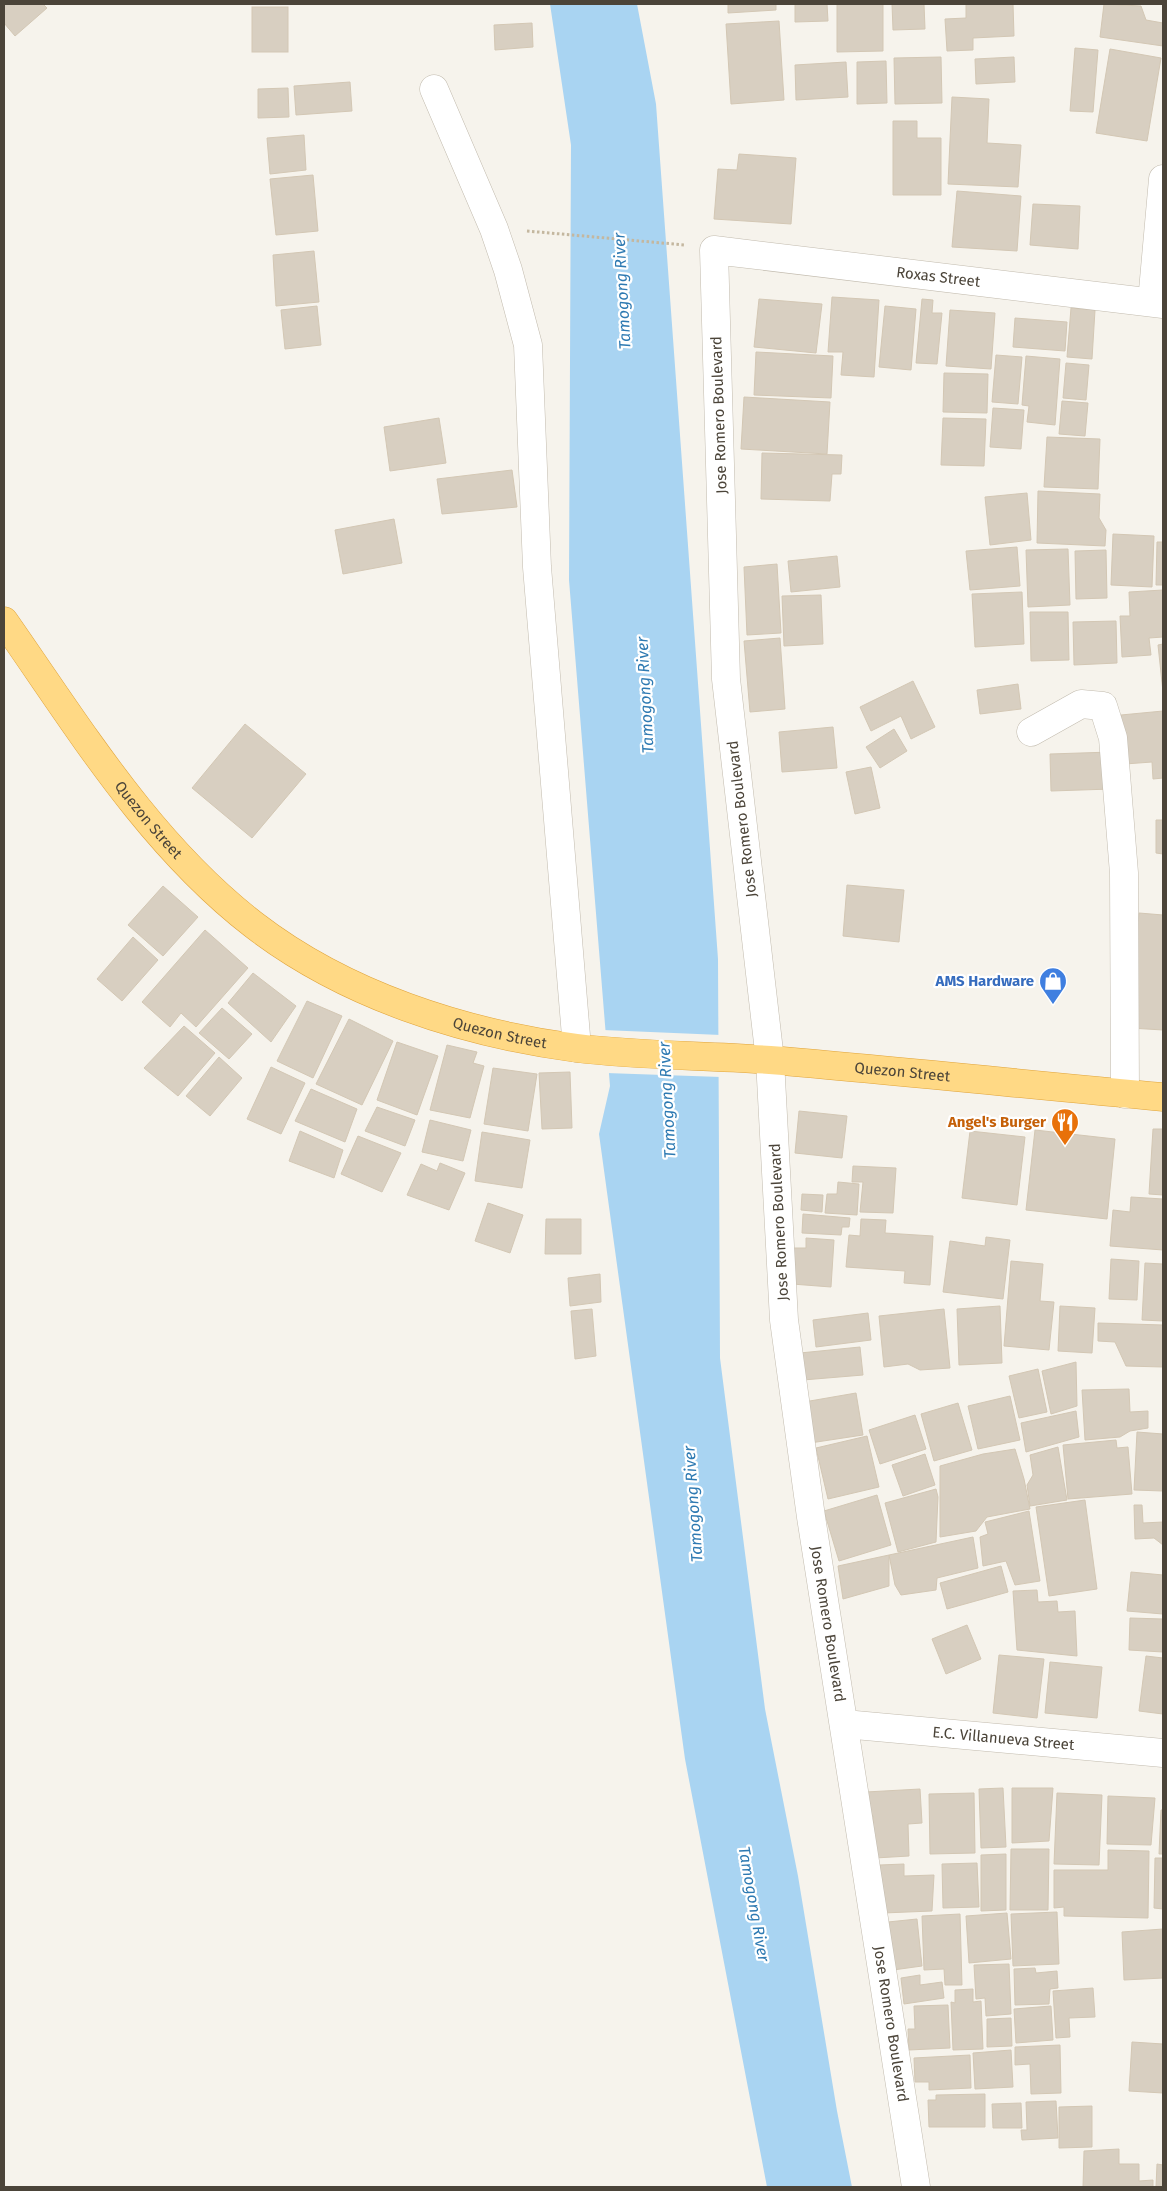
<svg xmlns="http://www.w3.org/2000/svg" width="1167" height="2191" viewBox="0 0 1167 2191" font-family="'Fira Sans',sans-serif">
<rect width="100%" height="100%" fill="#f6f3ec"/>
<polygon fill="#a9d4f2" points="550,4 637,4 656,104 718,959 720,1358 765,1709 798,1876 837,2111 852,2187 767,2187 685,1759 599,1134 610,1086 569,580 571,145"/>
<polygon fill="#f6f3ec" points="603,1030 721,1035 721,1077 606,1073"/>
<g fill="#d8cfc1" stroke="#d3c7b4">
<polygon points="4,4 43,4 47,8 15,36 4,23"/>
<polygon points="728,4 776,4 776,10 728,13"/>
<polygon points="795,4 827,4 828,21 795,22"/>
<polygon points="837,4 883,4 883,51 837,52"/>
<polygon points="892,4 924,4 925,29 893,30"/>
<polygon points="966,4 1013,4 1014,36 973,38 973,50 947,51 945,19 966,18"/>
<polygon points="1104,4 1141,6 1146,20 1163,23 1163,46 1100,37"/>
<rect x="252" y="7" width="36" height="45"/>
<polygon points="779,21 784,100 731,104 726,24"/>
<polygon points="532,23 533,47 495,50 494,25"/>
<polygon points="1075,48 1098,50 1093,112 1070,111"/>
<polygon points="1110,49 1161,58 1147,141 1096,133"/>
<polygon points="941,57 942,103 895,104 894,58"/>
<polygon points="1014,57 1015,82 976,84 975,59"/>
<polygon points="886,61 887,103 857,104 857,62"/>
<polygon points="846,62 848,97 796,100 795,65"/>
<polygon points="350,82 352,111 296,115 294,86"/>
<polygon points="288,88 289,117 258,118 258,89"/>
<polygon points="952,97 989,99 987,143 1021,145 1018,187 948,184"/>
<polygon points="893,121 917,121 917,138 941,138 941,195 893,195"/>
<polygon points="304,135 306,170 270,174 267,138"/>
<polygon points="739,154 796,158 791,224 714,219 718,169 737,170"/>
<polygon points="313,175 318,231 276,235 270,179"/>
<polygon points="957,191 1021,196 1017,251 952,247"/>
<polygon points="1033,204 1080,206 1078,249 1030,245"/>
<polygon points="314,251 319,302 276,306 273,255"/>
<polygon points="832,297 879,300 874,377 841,375 843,352 828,352"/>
<polygon points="759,299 822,304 816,353 754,347"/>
<polygon points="922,299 933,300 932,313 942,313 937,364 916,363"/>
<polygon points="317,306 321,345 285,349 281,310"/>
<polygon points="885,306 916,309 911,370 879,367"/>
<polygon points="1071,308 1095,310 1092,359 1067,357"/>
<polygon points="950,310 995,313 991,369 946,366"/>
<polygon points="1015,318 1067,322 1065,351 1013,347"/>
<polygon points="756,352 833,356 831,398 754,395"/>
<polygon points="996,355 1022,357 1018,404 992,402"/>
<polygon points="1026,356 1060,359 1055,425 1027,422 1029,406 1022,405"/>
<polygon points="1066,363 1089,365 1086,400 1063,398"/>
<polygon points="944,373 988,374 987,413 943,412"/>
<polygon points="744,397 830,402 827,454 741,449"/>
<polygon points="1062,401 1088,403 1085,436 1059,434"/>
<polygon points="993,408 1024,410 1021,449 990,447"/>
<polygon points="439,418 446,463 390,471 384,427"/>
<polygon points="943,418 986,419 984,466 941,465"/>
<polygon points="1047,437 1100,439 1098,489 1044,487"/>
<polygon points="762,453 842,455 841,474 832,474 830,501 761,499"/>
<polygon points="512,470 517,507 442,514 437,479"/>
<polygon points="1038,491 1100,494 1099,518 1106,530 1105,546 1037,543"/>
<polygon points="1027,493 1031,540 990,545 985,497"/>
<polygon points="394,519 402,563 343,574 335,530"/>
<polygon points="1113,534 1154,536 1152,587 1111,585"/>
<polygon points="1157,542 1163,542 1163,585 1156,585"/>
<polygon points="1017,547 1020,586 970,590 966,551"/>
<polygon points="1068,549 1070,605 1028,607 1026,550"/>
<polygon points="1106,550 1107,598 1076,599 1075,551"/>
<polygon points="837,556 840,587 791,592 788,561"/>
<polygon points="777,564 781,633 747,635 744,567"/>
<polygon points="1163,590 1163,637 1149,638 1151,655 1122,657 1120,616 1130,616 1129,592"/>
<polygon points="1022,592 1024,644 975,647 972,594"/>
<polygon points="821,595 823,644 784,646 782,596"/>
<polygon points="1030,612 1068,612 1069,660 1031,661"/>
<polygon points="1116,621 1117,663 1074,665 1073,622"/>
<polygon points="780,638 785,709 750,712 744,641"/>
<polygon points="1163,644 1163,692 1158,645"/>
<polygon points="913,681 935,727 911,739 901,716 871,731 860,707"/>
<polygon points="1018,684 1021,709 980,714 977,690"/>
<polygon points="1163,711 1163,778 1153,779 1152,762 1125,764 1121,715"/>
<polygon points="245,724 306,774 252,838 192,788"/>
<polygon points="833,727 837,768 782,772 779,732"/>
<polygon points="894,729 907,751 880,768 866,747"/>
<polygon points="1111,752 1111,789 1051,791 1050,754"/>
<polygon points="871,767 880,808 855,814 846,772"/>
<polygon points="1156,820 1163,820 1163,854 1156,853"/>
<polygon points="847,885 904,890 899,942 843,936"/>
<polygon points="163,886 198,917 163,956 128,925"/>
<polygon points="1139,913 1163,915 1163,1030 1130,1028"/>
<polygon points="205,930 248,968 196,1027 181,1013 170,1027 142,1002"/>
<polygon points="133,937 158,960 122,1001 97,979"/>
<polygon points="253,973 296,1006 271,1042 228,1003"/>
<polygon points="307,1001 342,1016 313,1078 277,1061"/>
<polygon points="222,1008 252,1034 229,1059 199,1033"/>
<polygon points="349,1019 393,1041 362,1105 316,1084"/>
<polygon points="184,1026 215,1053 178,1096 144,1068"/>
<polygon points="397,1042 438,1056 417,1115 377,1100"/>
<polygon points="447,1045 477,1052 473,1063 484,1066 470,1118 430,1110"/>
<polygon points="219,1057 242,1078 210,1116 186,1096"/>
<polygon points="271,1067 305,1083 281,1134 247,1119"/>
<polygon points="493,1068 537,1074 528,1131 484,1124"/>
<polygon points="570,1072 572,1128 542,1129 539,1073"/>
<polygon points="311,1089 357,1109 345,1142 295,1121"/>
<polygon points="377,1107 415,1120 405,1146 365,1131"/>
<polygon points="799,1111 847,1116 842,1158 795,1153"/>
<polygon points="430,1120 471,1130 463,1161 422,1152"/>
<polygon points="1153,1129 1163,1129 1163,1195 1149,1194"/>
<polygon points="1035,1130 1115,1139 1107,1219 1026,1210"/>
<polygon points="300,1131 343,1150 334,1178 289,1161"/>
<polygon points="970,1131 1025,1137 1017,1205 962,1198"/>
<polygon points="482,1132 530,1140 522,1188 475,1181"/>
<polygon points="358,1136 401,1153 382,1192 341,1174"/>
<polygon points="440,1163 465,1173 449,1210 407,1195 421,1164 437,1171"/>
<polygon points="853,1166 896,1168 893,1213 860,1212 863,1182 852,1182"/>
<polygon points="838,1182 859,1184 857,1215 825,1213 827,1194 837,1194"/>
<polygon points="802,1194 823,1195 822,1212 801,1210"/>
<polygon points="1131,1197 1163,1199 1163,1250 1110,1246 1113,1210 1130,1212"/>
<polygon points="488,1203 523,1215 510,1253 475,1241"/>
<polygon points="803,1214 850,1218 849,1227 842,1227 841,1235 802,1233"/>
<polygon points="546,1219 581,1219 581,1254 545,1254"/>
<polygon points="861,1219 886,1220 885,1233 933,1236 930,1285 904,1283 905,1271 846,1267 849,1235 860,1236"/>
<polygon points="986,1237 1010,1240 1003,1299 943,1292 950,1241 985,1246"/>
<polygon points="806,1238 834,1240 831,1287 792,1284 794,1248 806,1248"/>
<polygon points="1111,1259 1139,1261 1137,1300 1109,1299"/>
<polygon points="1011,1261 1043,1264 1040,1301 1054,1302 1049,1350 1004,1346"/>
<polygon points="1145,1263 1163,1264 1163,1321 1142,1320"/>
<polygon points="600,1274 601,1302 570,1306 568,1278"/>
<polygon points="1000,1306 1002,1363 959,1365 957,1309"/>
<polygon points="1060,1306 1095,1308 1092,1353 1058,1351"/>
<polygon points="592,1309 596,1356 575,1359 571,1311"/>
<polygon points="944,1309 950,1368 920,1370 908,1364 884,1367 879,1316"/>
<polygon points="868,1313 871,1340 816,1347 813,1320"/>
<polygon points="1098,1323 1163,1325 1163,1367 1126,1366 1115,1342 1098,1341"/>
<polygon points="860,1347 863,1375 803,1380 800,1353"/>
<polygon points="1076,1362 1077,1406 1051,1414 1042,1371"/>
<polygon points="1038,1369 1047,1412 1019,1418 1009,1376"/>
<polygon points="1129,1389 1130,1412 1148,1411 1148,1428 1130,1431 1120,1437 1085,1440 1082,1390"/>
<polygon points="856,1393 863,1435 810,1443 804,1402"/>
<polygon points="1010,1396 1020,1440 978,1449 968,1406"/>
<polygon points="958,1403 972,1450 934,1461 921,1414"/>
<polygon points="1076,1411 1079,1437 1026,1452 1021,1423"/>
<polygon points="915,1415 926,1449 880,1464 869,1430"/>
<polygon points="1137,1432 1163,1434 1163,1491 1134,1490"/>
<polygon points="867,1436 879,1487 828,1499 816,1448"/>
<polygon points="1116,1440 1117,1448 1128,1447 1132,1494 1068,1499 1063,1445"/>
<polygon points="1058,1447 1067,1500 1030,1506 1027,1485 1033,1475 1030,1455"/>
<polygon points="1015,1449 1024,1479 1030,1509 987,1517 976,1531 940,1537 940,1466 983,1454"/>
<polygon points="925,1454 935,1485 903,1496 892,1465"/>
<polygon points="936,1489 938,1497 936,1542 898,1552 885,1503"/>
<polygon points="877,1495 891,1545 839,1561 824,1511"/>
<polygon points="1085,1500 1097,1589 1049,1596 1036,1507"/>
<polygon points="1134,1505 1142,1505 1143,1523 1163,1522 1163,1545 1154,1538 1135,1539"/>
<polygon points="1029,1511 1040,1581 1015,1585 1006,1561 983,1566 980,1537 988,1534 985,1522"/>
<polygon points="973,1537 978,1568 937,1578 936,1590 901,1595 895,1585 889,1555"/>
<polygon points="889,1555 889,1586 843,1599 838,1566"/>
<polygon points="1001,1566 1008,1592 947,1609 940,1583"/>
<polygon points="1131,1572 1163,1575 1163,1614 1127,1611"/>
<polygon points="1037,1590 1038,1602 1057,1601 1058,1612 1075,1611 1077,1656 1017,1650 1013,1591"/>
<polygon points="1130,1618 1163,1619 1163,1652 1129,1650"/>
<polygon points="967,1625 981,1659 946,1674 932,1639"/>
<polygon points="999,1655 1044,1659 1037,1718 993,1713"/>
<polygon points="1146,1656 1163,1658 1163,1714 1139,1711"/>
<polygon points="1050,1662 1102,1667 1097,1718 1045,1713"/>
<polygon points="1003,1788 1006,1847 981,1848 979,1789"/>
<polygon points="1012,1788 1053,1788 1049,1841 1012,1843"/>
<polygon points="920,1789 922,1823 908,1824 909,1856 875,1858 873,1816 867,1816 866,1792"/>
<polygon points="974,1793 975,1853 930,1854 929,1794"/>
<polygon points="1057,1793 1102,1795 1099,1865 1054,1864"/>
<polygon points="1108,1796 1155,1798 1151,1845 1107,1844"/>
<polygon points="1161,1810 1163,1810 1163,1854 1159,1854"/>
<polygon points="1011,1849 1049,1849 1048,1910 1010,1910"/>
<polygon points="1108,1850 1149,1851 1148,1918 1064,1916 1064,1907 1054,1908 1054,1870 1108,1870"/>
<polygon points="1006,1854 1006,1910 981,1911 981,1855"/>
<polygon points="1155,1858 1163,1858 1163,1909 1154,1908"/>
<polygon points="977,1863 979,1907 943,1908 942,1864"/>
<polygon points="904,1864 904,1876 934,1875 932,1911 883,1913 880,1865"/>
<polygon points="1057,1912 1059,1964 1013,1966 1011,1914"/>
<polygon points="1007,1913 1011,1959 969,1963 966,1916"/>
<polygon points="960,1914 962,1985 945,1985 944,1969 924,1970 922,1916"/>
<polygon points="917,1919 922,1966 893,1970 888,1922"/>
<polygon points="1163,1929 1163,1978 1124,1980 1122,1932"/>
<polygon points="1009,1964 1011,2014 986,2016 985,1998 976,1999 974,1965"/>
<polygon points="1035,1968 1036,1973 1057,1971 1058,1988 1050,1989 1049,2004 1015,2005 1014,1969"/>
<polygon points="920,1975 920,1985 942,1982 944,1998 904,2004 901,1978"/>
<polygon points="1093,1988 1095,2017 1069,2018 1070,2037 1056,2038 1053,1991"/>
<polygon points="973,1989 973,2002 981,2001 983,2049 953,2050 951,2002 955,2003 955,1990"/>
<polygon points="948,2005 950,2048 909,2050 908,2029 915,2029 914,2006"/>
<polygon points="1051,2006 1053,2040 1016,2043 1014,2009"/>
<polygon points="1011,2018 1012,2046 987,2047 987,2019"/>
<polygon points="1132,2042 1163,2044 1163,2093 1129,2091"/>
<polygon points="1060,2045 1061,2093 1031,2094 1030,2064 1015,2065 1015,2047"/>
<polygon points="1011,2050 1013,2087 975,2089 973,2053"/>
<polygon points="970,2055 971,2088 929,2090 929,2082 915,2082 914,2058"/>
<polygon points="985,2094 985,2127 929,2127 928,2100 936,2100 936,2095"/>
<polygon points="1056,2101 1058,2138 1022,2140 1021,2130 1027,2130 1026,2102"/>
<polygon points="1021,2103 1022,2128 993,2128 992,2104"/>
<polygon points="1092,2106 1092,2147 1059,2148 1059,2107"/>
<polygon points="1119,2149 1119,2164 1139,2164 1139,2181 1153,2180 1153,2187 1083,2187 1084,2151"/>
<polygon points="1157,2164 1163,2165 1163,2187 1156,2187"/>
</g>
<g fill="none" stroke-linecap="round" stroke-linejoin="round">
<g stroke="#c2bbae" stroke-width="29">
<g id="minor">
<polyline points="434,89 494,229 508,270 528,345 537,567 577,1048"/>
<polyline points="1152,302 1163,179"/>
<polyline points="1031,732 1081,704 1103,706 1113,738 1124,873 1125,1094"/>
<path id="s1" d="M844,1724l319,29"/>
<path id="s2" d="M916,2187l-105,-670 -27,-197 -14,-260 -44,-381 -12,-429 449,54"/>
</g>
</g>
<g stroke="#e0a43c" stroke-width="29">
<g id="trunk">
<path id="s3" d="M4,621c75,107 145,223 250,304 91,70 209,108 322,123 64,8 129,7 194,12 131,11 262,25 393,37"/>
</g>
</g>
<polyline stroke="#c4b79f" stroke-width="3" stroke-dasharray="2.5 2.5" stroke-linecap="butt" points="527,231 685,245"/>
<use href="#minor" stroke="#fff" stroke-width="28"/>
<use href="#trunk" stroke="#ffd985" stroke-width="28"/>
</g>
<defs>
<g id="shop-pin" transform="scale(1.4375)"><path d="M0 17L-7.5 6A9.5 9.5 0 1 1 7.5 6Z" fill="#3f7fe0" stroke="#fff"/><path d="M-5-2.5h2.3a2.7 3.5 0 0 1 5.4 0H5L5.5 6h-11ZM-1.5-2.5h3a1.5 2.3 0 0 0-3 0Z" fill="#fff"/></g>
<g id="restaurant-pin" transform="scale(1.4375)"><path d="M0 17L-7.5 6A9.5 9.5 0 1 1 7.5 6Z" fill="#e8710a" stroke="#fff"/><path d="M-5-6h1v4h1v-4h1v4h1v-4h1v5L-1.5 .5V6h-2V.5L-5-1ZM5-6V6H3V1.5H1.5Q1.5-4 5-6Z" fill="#fff"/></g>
</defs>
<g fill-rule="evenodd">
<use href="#shop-pin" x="1053" y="981"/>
<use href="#restaurant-pin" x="1065" y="1122"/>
</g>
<g text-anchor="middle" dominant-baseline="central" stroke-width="4.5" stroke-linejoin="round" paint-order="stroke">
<g font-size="15" fill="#4b4439" stroke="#fff">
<text stroke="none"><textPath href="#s2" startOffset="2176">Roxas Street</textPath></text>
<text transform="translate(719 415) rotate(-92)">Jose Romero Boulevard</text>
<text transform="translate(742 819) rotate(-97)">Jose Romero Boulevard</text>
<text stroke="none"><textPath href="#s3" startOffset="246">Quezon Street</textPath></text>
<text stroke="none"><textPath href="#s3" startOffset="666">Quezon Street</textPath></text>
<text stroke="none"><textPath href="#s3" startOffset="1071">Quezon Street</textPath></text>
<text transform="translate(779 1222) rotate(-93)">Jose Romero Boulevard</text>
<text transform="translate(828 1624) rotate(81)">Jose Romero Boulevard</text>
<text stroke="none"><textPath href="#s1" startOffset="160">E.C. Villanueva Street</textPath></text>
<text transform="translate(891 2024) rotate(81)">Jose Romero Boulevard</text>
</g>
<g font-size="15" font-weight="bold" fill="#366cbe" stroke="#fff" text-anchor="end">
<text x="1034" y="981">AMS Hardware</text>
</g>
<g font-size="15" font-weight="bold" fill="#c56008" stroke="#fff" text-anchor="end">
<text x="1046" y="1122">Angel's Burger</text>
</g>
<g font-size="16" font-style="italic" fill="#2e7ab2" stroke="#fff">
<text transform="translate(622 291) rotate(-93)">Tamogong River</text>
<text transform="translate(645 695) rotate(-93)">Tamogong River</text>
<text transform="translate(667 1100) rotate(-93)">Tamogong River</text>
<text transform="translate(693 1504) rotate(-94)">Tamogong River</text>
<text transform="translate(754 1904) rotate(80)">Tamogong River</text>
</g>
</g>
<rect width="1167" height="2191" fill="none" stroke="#4b4439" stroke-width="10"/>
</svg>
